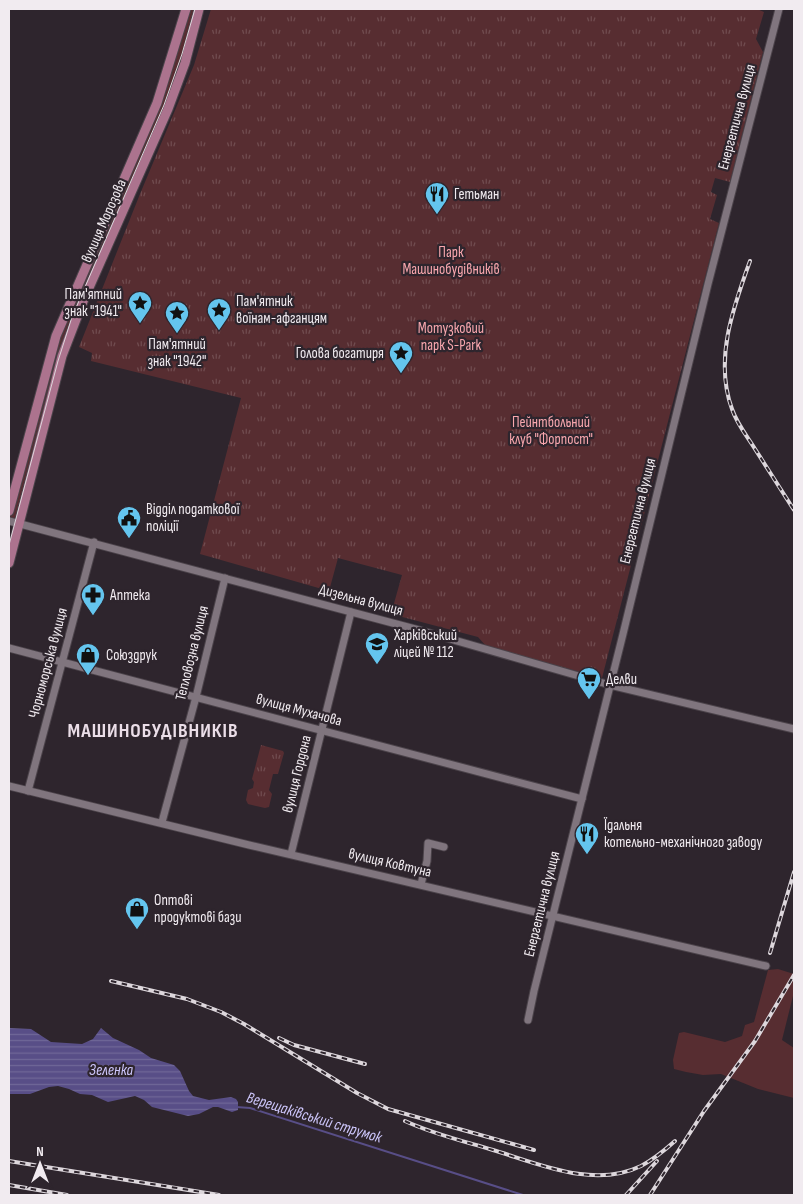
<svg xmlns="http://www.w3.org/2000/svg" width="803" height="1204" viewBox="0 0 803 1204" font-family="'Sofia Sans Condensed',sans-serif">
<defs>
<pattern id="park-tufts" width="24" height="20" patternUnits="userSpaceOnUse" patternTransform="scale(1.25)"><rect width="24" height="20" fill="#572d31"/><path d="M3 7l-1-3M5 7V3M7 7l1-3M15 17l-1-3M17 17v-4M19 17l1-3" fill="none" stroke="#704c4f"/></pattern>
<pattern id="water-rules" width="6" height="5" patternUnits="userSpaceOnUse" patternTransform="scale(1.25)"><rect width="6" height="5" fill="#584e87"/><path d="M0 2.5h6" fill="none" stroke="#706898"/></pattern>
</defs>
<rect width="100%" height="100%" fill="#2e252d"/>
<g fill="#572d31">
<polygon points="188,9 196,9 180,66 165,109 73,320 18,520 10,518 58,336 158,106"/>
<polygon points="778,969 794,974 794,992 782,1040 794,1048 794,1098 758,1089 721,1074 703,1075 686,1072 674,1069 673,1060 679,1033 684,1032 725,1042 742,1036 745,1025 754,1022 768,970"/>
</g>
<g fill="url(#park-tufts)">
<polygon points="211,9 757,9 764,12 756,39 763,52 730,182 715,178 711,192 717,195 710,219 719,223 602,678 486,646 478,637 391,614 402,575 338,558 329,591 200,554 241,398 91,361 92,353 79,347 140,194 194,65"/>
<polygon points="261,745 283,751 284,753 278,774 273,774 269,790 272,794 269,807 265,808 248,804 246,800 248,790 253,788 254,782 252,779"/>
</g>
<polygon fill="url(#water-rules)" points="9,1028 31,1029 51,1042 82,1044 93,1039 101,1028 113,1038 139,1050 151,1058 174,1065 180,1071 189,1091 193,1096 209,1100 231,1097 236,1099 238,1102 238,1110 232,1112 218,1107 213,1107 199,1114 188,1116 152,1107 144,1100 135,1096 108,1102 92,1095 80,1094 69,1089 58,1086 49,1087 30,1094 9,1094"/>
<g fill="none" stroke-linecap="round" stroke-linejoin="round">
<polyline stroke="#584e87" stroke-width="2" points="236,1107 250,1108 523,1195"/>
<g stroke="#4b434a" stroke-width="9">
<g id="minor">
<polyline points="9,521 419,630 610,685 794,729"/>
<polyline points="9,648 582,799"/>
<polyline points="9,786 249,845 766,966"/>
<polyline points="28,791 94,542"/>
<polyline points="162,822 196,697 225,578"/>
<polyline points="291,854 351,612"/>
<polyline points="421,884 427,861 428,843 444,847"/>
<polyline points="528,1020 534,991 623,634 708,284 779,9"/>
</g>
</g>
<g stroke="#4b434a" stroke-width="11">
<g id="major">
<polyline points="9,511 56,336 157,103 186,9"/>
<polyline points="9,563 62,356 84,299 168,109 185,63 199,9"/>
</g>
</g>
<use href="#minor" stroke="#80757e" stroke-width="7"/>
<use href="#major" stroke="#ac738e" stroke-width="9"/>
<polyline stroke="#ddd7dc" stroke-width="1" points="9,545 58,361 72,317 164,105 182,54 195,9"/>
<g stroke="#ddd7dc" stroke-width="4">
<g id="rail">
<path d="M750,261c-17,47 -36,99 -18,148 5,15 15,27 23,40 13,20 26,41 39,61"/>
<polyline points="770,953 794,872"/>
<polyline points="111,981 187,999 221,1012 244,1024 357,1093 388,1109 534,1150"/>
<polyline points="279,1038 294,1045 365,1064"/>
<path d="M405,1121c28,13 58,20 88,29 46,14 101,39 148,16 13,-7 24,-16 34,-25"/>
<path d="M9,1161c70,12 140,22 210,34"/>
<polyline points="9,1185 67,1195"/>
<polyline points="626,1195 657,1161"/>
<polyline points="650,1195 704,1111 755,1041 794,975"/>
</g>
</g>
<use href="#rail" stroke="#2e252d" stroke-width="2" stroke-dasharray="5.5" stroke-linecap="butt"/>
</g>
<defs>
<g id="restaurant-pin" transform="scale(1.25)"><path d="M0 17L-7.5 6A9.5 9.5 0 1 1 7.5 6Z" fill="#64c5ee" stroke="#2e252d"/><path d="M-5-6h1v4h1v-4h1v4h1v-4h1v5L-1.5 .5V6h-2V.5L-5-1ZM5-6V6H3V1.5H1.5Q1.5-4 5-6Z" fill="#111"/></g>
<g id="sight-pin" transform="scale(1.25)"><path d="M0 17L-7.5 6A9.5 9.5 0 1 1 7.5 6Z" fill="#64c5ee" stroke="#2e252d"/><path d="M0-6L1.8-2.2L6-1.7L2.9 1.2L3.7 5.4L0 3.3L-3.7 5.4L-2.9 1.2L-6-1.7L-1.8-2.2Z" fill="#111"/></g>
<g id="civic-pin" transform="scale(1.25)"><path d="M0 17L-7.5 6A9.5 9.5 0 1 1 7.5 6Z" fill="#64c5ee" stroke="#2e252d"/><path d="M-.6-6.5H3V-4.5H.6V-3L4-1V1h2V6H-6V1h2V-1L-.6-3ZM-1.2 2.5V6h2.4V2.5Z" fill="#111"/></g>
<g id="pharmacy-pin" transform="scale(1.25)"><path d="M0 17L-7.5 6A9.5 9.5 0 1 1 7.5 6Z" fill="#64c5ee" stroke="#2e252d"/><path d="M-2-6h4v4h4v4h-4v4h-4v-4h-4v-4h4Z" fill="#111"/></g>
<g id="university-pin" transform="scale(1.25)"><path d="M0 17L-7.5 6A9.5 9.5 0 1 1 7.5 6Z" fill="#64c5ee" stroke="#2e252d"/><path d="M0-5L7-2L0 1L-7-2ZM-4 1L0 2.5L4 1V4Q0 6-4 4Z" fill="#111"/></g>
<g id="shop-pin" transform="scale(1.25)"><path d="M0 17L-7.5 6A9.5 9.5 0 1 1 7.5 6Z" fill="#64c5ee" stroke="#2e252d"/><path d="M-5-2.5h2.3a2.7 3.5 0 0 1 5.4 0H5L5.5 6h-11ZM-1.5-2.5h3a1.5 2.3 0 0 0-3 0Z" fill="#111"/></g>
<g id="supermarket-pin" transform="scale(1.25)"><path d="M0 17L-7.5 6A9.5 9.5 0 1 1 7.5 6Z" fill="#64c5ee" stroke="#2e252d"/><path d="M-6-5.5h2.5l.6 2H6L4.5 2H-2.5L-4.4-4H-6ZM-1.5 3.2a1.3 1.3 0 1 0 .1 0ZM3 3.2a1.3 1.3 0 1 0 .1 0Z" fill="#111"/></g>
</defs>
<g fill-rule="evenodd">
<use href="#restaurant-pin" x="437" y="194"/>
<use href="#sight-pin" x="140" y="303"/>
<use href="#sight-pin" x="219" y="310"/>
<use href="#sight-pin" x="177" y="313"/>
<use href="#sight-pin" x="401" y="353"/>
<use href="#civic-pin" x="129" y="518"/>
<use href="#pharmacy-pin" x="93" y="595"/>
<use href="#university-pin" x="377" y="644"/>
<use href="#shop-pin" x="88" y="655"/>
<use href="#supermarket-pin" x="589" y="679"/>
<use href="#restaurant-pin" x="587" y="834"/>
<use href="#shop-pin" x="137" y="909"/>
</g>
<g text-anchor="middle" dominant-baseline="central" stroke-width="4.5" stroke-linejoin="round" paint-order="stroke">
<g font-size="15" fill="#f1ebf0" stroke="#2e252d">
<text transform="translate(737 117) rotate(-75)">Енергетична вулиця</text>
<text transform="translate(104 221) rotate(-66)">вулиця Морозова</text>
<text transform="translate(638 511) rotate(-76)">Енергетична вулиця</text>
<text transform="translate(361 600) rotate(15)">Дизельна вулиця</text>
<text transform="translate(192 653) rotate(-76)">Тепловозна вулиця</text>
<text transform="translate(48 663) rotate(-75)">Чорноморська вулиця</text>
<text transform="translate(299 710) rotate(15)">вулиця Мухачова</text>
<text transform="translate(297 774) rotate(-76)">вулиця Гордона</text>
<text transform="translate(390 863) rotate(13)">вулиця Ковтуна</text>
<text transform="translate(542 904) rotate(-76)">Енергетична вулиця</text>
</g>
<g font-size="15" fill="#f1ebf0" stroke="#2e252d" text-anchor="start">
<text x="454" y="194">Гетьман</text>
<text x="122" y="294" text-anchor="end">Пам'ятний<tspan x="122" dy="17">знак "1941"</tspan></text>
<text x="236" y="301">Пам'ятник<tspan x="236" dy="17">воїнам-афганцям</tspan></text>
<text x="177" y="344" text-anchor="middle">Пам'ятний<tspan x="177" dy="17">знак "1942"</tspan></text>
<text x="384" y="353" text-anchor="end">Голова богатиря</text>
<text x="146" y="509">Відділ податкової<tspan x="146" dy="17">поліції</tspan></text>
<text x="110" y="595">Аптека</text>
<text x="394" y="635">Харківський<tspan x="394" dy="17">ліцей № 112</tspan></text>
<text x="106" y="655">Союздрук</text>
<text x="606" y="679">Делви</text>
<text x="604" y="825">Їдальня<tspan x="604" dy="17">котельно-механічного заводу</tspan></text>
<text x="154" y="900">Оптові<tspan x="154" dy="17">продуктові бази</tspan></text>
</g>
<g font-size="15" fill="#f9a7ae" stroke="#2e252d">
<text x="451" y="252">Парк<tspan x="451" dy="17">Машинобудівників</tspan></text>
<text x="451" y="328">Мотузковий<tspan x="451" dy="17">парк S-Park</tspan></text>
<text x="551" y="422">Пейнтбольний<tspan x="551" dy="17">клуб "Форпост"</tspan></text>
</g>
<g font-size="16" font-style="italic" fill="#cec7fc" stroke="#2e252d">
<text x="111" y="1070">Зеленка</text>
<text transform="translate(314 1118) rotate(17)">Верещаківський струмок</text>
</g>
<g font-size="20" font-weight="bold" letter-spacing="1" fill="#ebdee8" stroke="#2e252d">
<text x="153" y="731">МАШИНОБУДІВНИКІВ</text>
</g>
</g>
<rect width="803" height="1204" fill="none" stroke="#f1ebf0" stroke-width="20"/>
<g transform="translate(40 1164)" stroke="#2e252d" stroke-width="4" paint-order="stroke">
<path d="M0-4L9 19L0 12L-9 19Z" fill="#f1ebf0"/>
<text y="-8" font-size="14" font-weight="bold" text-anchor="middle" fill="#f1ebf0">N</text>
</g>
</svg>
